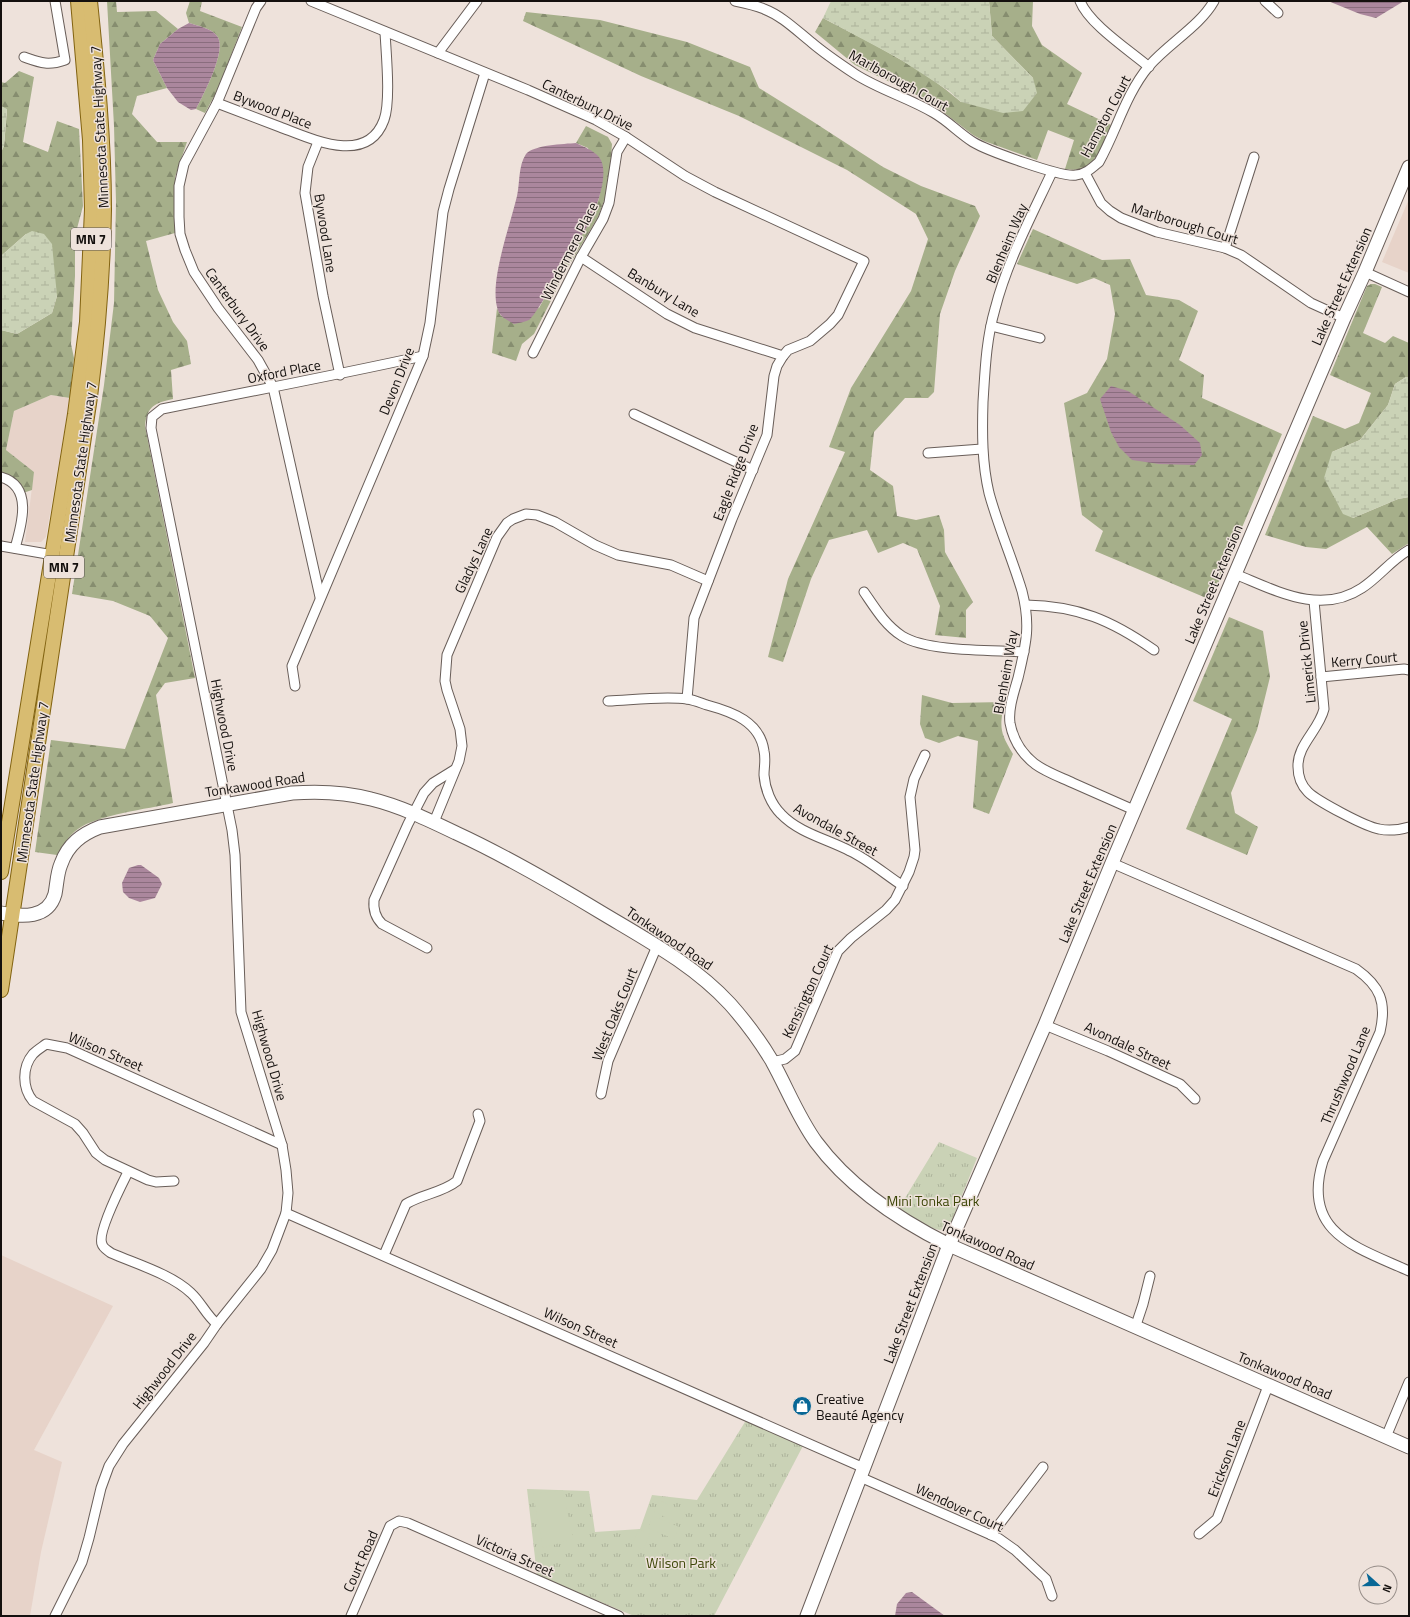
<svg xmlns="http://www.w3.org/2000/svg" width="1410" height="1617" viewBox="0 0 1410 1617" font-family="'Titillium Web',sans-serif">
<defs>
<pattern id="grass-tufts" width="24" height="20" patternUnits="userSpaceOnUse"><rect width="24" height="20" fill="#cad2b6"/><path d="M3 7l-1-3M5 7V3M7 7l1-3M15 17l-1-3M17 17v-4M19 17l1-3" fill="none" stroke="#adb39b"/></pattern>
<pattern id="forest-firs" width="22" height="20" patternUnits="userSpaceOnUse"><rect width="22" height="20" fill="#a6af8a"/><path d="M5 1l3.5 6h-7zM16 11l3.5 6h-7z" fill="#868d6f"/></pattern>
<pattern id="wetland-marsh" width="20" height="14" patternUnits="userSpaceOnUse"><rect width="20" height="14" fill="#cad2b6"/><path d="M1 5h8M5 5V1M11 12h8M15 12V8" fill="none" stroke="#adb39b"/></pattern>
<pattern id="water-rules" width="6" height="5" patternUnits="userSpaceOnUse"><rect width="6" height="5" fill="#ab879d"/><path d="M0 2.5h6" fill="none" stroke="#8a6d7e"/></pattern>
</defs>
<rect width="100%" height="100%" fill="#eee2db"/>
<g fill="#e7d3c9">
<polygon points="1409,199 1409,273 1382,262"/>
<polygon points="51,395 70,398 46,537 41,542 25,542 34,472 6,450 14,411"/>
<polygon points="1,1255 113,1306 34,1450 62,1462 41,1552 30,1616 1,1616"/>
</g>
<g fill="url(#grass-tufts)">
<path d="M939,1142l38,16 -29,72c-15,3 -37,-14 -49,-22z"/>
<polygon points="748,1417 805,1442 714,1616 634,1616 537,1575 527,1489 589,1491 595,1532 640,1529 652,1495 697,1500"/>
</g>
<g fill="url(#forest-firs)">
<path d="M107,1h9l1,11 39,-1 22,18 -18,15 -7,16 14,28 -30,8 -5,18 25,28h30l-12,35v56l-29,8 12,49 15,32 14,19 4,23 -20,6 2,29c-18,4 -26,7 -28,27l50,252 -30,5 -9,12 17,108c-25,6 -76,12 -95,26 -10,7 -15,17 -21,26l-22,-3 16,-112 74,9 43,-111 -18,-22 -37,-15 -41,-7 32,-209 10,-82 2,-101 -2,-76z"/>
<path d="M190,1h12l-2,10 42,16 -25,64 -12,22 -9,-4c7,-14 32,-60 21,-73 -6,-8 -19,-10 -28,-13l-3,-10z"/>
<path d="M989,1h44l-1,25 10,19 40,28 -15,31 44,21c-10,22 -16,50 -46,44l9,-29 -26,-10 -11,30 -53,-19 -11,-6 -44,-34 -74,-36 -40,-33 8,-14c47,25 97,48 138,84l72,-24 -41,-42z"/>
<polygon points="526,12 600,20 687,42 750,67 759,88 812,121 883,167 921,186 975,206 980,216 955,271 940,314 934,392 928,398 905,398 874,432 870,470 893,486 897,516 916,520 939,515 944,530 945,552 973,602 966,610 966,638 935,635 940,606 917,549 903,543 878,553 867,530 829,540 811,579 783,662 768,657 788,579 845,452 829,447 851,388 911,291 928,239 916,214 847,170 739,116 641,76 523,21"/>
<polygon points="19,71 34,77 23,142 48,152 57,121 79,129 83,206 75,236 75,276 71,344 74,358 70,398 51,395 14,411 6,450 34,472 32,490 17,495 11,488 1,481 1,330 17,334 52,313 57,296 26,234 1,256 1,152 4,146 7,110 1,106 1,82 5,83"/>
<polygon points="586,126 608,137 612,144 610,172 605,198 598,217 567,269 534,334 522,344 516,361 492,353 497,308 501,316 539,308 559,272 564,259 571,247 583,233 592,218 598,201 600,193 588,148 576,143"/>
<polygon points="1033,229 1102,260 1130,259 1146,295 1179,300 1198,311 1179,360 1204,375 1202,398 1282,434 1211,600 1095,551 1103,531 1082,515 1064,403 1087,393 1107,359 1115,314 1110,285 1094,278 1077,284 1017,264"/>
<polygon points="1371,284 1375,284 1382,287 1363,333 1385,343 1393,336 1409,343 1409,378 1406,377 1395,384 1388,405 1360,440 1332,452 1353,518 1398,499 1409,497 1409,543 1392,554 1367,527 1326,549 1306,547 1265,535 1313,416 1345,429 1359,423 1371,393 1330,375 1367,286"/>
<polygon points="1229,617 1263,631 1270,677 1257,730 1231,793 1235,813 1258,827 1247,855 1186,829 1232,719 1193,701"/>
<path d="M922,695l30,8 52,-1c-4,26 -5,29 9,52l-24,60 -16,-6 5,-67 -20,-5 -19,7 -14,-5 -5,-14z"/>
</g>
<g fill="url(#wetland-marsh)">
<polygon points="831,1 989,1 992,36 1033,78 1037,93 1023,111 1003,113 961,102 949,91 898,58 823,18"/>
<polygon points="1,106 7,109 4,146 1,152"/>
<polygon points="32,231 44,234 52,244 57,296 52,313 17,334 1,330 1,256 26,234"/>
<polygon points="1406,377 1409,378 1409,497 1398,499 1353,518 1343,514 1324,478 1332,452 1360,440 1388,405 1395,384"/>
</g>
<g fill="#cad2b6">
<polygon points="563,1490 573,1539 543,1548 533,1494"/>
<polygon points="659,1500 685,1512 680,1524 654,1512"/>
<polygon points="653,1516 679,1527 674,1539 648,1528"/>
<polygon points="639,1529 650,1534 643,1550 632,1545"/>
</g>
<g fill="url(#water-rules)">
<polygon points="1328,1 1404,1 1376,18 1360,14"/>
<path d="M189,23c9,3 22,5 28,13 11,13 -14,59 -21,73l-5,1 -13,-8 -11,-14 -14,-28 7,-16 18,-15z"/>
<path d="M576,143c8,4 17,7 23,14 13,16 -6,61 -15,75 -6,9 -14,15 -19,24 -3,5 -4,10 -6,15 -3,8 -24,45 -30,49 -4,2 -11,3 -15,4 -8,-5 -15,-7 -17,-17 -7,-28 13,-81 20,-111 3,-13 1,-30 9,-42 7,-9 38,-10 50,-11z"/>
<polygon points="1111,386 1128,391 1180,425 1200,443 1202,455 1194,465 1159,464 1132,460 1119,447 1111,432 1100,399"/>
<polygon points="138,865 141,865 159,878 162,884 155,898 140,902 129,898 123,892 122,883 129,868"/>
<polygon points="912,1592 945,1616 895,1616 897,1604 906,1593"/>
</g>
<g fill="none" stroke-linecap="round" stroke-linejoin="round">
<g stroke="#695e59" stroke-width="11">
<g id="street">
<polyline points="261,1 256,8 217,103 184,164 179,186 179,217 180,234 185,250 194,272 218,308 258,360 273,387 320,597"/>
<polyline points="311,1 528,90 596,120 626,137 685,176 715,192 864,261 838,315 830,324 810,341 788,350 783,356 777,366 774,376 767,435 732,519 694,618 687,699"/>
<path d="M735,1c10,2 20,4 29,8 18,7 32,21 47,33 14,12 29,22 44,32 25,16 54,24 79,39 14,8 25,20 39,29 13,8 89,36 103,33 10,-1 16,-7 23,-13 18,-32 26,-67 50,-96 20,-23 51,-40 65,-65"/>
<path d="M1080,1c9,23 49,49 69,66"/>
<polyline points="1265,1 1278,13"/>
<polyline points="438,53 477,1"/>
<path d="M24,57c17,6 24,9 41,3l-10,-59"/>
<path d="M217,103c21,8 42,16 63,24 32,12 87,39 104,-7 7,-19 2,-67 1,-88"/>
<polyline points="318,142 308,167 305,193 323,296 340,375"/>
<path d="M1052,172c-21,45 -45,90 -57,137 -9,31 -10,62 -12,93 -1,31 -1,61 6,91 9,33 23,65 33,98 9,35 4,53 -4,87 -4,14 -10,31 -8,45 3,16 12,31 25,41 11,8 25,13 38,19 20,9 41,18 61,27"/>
<polyline points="1085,173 1101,203 1110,211 1121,218 1157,232 1225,248 1241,255 1311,303 1344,318"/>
<polyline points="1225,248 1254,157"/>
<polyline points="581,257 667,314 695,328 783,356"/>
<polyline points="1365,272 1409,292"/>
<polyline points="991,326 1040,338"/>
<polyline points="533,353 581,257 603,219 609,203 617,152 626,137"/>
<polyline points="634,414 753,470"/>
<polyline points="928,453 982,449"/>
<path d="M1,477c32,9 21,47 14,71"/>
<polyline points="1,546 53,555"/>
<path d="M1235,574c40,16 85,42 127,14 17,-11 29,-28 47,-38"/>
<path d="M864,592c11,16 21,33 38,44 25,16 91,14 122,16"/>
<path d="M1314,601l10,108c-5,21 -27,36 -26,58 0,9 3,18 10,25 9,9 58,35 71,37 9,2 20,1 30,-2"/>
<path d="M1026,605c52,1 85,15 128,45"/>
<polyline points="1321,677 1404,669 1409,670"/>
<polyline points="295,686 292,666 423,356 430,323 443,212 449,189 485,73"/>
<path d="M608,701c24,-1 55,-5 79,-2 7,1 14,4 20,6 26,7 53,17 57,46 2,8 0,16 0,24 1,14 7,29 17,39 18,19 46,25 69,37 19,9 36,24 53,35"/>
<polyline points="434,822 459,761 462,746 460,729 447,690 445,681 447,655 497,537 507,523 513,519 526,514 537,515 555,522 595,545 618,555 671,565 708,581"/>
<path d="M1112,863l244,106c24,17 31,33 24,63l-57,129c-22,72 33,86 86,110"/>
<path d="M427,948l-45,-24c-7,-7 -9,-14 -8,-24l34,-76 16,-31 9,-10 21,-13"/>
<polyline points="1045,1025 1108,1051 1180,1084 1195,1099"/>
<polyline points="772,1062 785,1059 795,1051 838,951 851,938 886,910 895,900 909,872 914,857 915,850 910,797 914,779 925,755"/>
<polyline points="601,1094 608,1061 657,946"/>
<path d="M128,1172c-6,12 -31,61 -26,72 1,4 5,6 9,9 25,11 60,21 80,40 10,9 15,22 26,31"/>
<path d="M174,1181l-18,1 -8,-2 -43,-20 -9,-7 -13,-20 -8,-9 -42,-23c-11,-13 -11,-34 0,-47 4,-4 9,-7 13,-10l21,4 215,97"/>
<polyline points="286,1213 864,1468"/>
<path d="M384,1255l22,-51c16,-10 36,-11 51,-23l23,-60 -2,-7"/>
<polyline points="1135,1328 1143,1304 1150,1276"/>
<polyline points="1386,1437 1409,1382"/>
<polyline points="860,1477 998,1538 1015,1550 1046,1579 1052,1596"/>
<polyline points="1199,1534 1217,1519 1268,1386"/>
<polyline points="991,1535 1043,1467"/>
<path d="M55,1616l27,-54 7,-24 12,-50 8,-22 14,-22 81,-101 13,-19 44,-55 11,-19 14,-37 2,-20 -2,-23 -4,-25 -41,-133 -6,-157 -3,-25 -81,-402 1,-11 10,-8c87,-17 174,-34 261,-53"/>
<polyline points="351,1616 390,1526 399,1521 408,1523 619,1616"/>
</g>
</g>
<g stroke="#695e59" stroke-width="15">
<g id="secondary">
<path d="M1,913c21,4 47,6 54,-19 2,-10 2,-21 6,-30 7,-20 21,-30 39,-37l192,-34c27,-2 53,-1 79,6 29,7 58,21 85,34 50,23 98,51 146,80 45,27 92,52 128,91 16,18 30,37 42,57 15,27 26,56 44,81 34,46 83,78 133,103l460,202"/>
<polyline points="807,1616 949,1245 1045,1025 1112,863 1344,318 1365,272 1409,167"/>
</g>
</g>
<g stroke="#826311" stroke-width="16">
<g id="primary">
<polyline points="1,872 75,414 87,322 92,209 90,140 78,1"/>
<path d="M1,990l89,-593c8,-63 13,-125 14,-188 0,-69 -7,-139 -14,-208"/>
</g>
</g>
<use href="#street" stroke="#fff" stroke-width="9"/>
<use href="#secondary" stroke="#fff" stroke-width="13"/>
<use href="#primary" stroke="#d8bc71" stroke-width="14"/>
</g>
<defs>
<g id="shop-disc" transform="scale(1)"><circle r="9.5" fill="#086796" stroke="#eee2db"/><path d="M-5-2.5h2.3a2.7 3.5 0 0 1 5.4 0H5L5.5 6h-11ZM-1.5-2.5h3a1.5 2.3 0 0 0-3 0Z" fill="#fff"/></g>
</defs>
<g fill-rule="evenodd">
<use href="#shop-disc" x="802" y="1406"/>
</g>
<g text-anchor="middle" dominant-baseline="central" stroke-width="3" stroke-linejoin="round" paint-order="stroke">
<g fill="#eee2db" stroke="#554f4c" stroke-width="1">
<rect x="71" y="228" width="40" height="22" rx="3"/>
<rect x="44" y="556" width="40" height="22" rx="3"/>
</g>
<g font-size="13" font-weight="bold" fill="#14100e">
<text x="91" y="239">MN 7</text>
<text x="64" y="567">MN 7</text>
</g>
<g font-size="14" fill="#14100e" stroke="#eee2db">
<text transform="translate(899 80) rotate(29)">Marlborough Court</text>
<text transform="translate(588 104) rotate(26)">Canterbury Drive</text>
<text transform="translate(273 109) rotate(21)">Bywood Place</text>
<text transform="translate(1105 116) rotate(-62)">Hampton Court</text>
<text transform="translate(99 127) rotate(-93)">Minnesota State Highway 7</text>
<text transform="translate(1185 223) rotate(17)">Marlborough Court</text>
<text transform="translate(326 233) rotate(81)">Bywood Lane</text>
<text transform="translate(1006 243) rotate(-67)">Blenheim Way</text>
<text transform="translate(569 251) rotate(-63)">Windermere Place</text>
<text transform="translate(1341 286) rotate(-66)">Lake Street Extension</text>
<text transform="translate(664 292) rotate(31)">Banbury Lane</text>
<text transform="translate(238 309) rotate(54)">Canterbury Drive</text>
<text transform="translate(284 371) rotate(-11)">Oxford Place</text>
<text transform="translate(396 381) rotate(-68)">Devon Drive</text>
<text transform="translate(80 462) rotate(-82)">Minnesota State Highway 7</text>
<text transform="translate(735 472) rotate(-69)">Eagle Ridge Drive</text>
<text transform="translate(473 560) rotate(-65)">Gladys Lane</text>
<text transform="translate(1213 584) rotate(-67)">Lake Street Extension</text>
<text transform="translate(1364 659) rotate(-5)">Kerry Court</text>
<text transform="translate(1306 662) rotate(-96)">Limerick Drive</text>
<text transform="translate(1005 672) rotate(-80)">Blenheim Way</text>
<text transform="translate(225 725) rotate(79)">Highwood Drive</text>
<text transform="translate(32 782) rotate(-82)">Minnesota State Highway 7</text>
<text transform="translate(255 784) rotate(-9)">Tonkawood Road</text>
<text transform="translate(836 829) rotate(29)">Avondale Street</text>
<text transform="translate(1087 883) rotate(-67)">Lake Street Extension</text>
<text transform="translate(670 938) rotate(34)">Tonkawood Road</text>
<text transform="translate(807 991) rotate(-65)">Kensington Court</text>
<text transform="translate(614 1014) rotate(-68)">West Oaks Court</text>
<text transform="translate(1128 1045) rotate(25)">Avondale Street</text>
<text transform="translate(106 1051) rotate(23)">Wilson Street</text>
<text transform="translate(270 1055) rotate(74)">Highwood Drive</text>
<text transform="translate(1345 1075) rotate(-67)">Thrushwood Lane</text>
<text transform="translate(988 1245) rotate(24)">Tonkawood Road</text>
<text transform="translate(910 1303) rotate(-69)">Lake Street Extension</text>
<text transform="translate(581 1327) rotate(24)">Wilson Street</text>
<text transform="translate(164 1370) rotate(-52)">Highwood Drive</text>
<text transform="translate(1285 1375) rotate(23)">Tonkawood Road</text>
<text transform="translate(1226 1458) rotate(-69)">Erickson Lane</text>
<text transform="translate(960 1507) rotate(25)">Wendover Court</text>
<text transform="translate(515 1555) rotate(24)">Victoria Street</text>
<text transform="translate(360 1561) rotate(-66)">Court Road</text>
</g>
<g font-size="14" fill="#3d4708" stroke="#eee2db">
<text x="933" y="1200">Mini Tonka Park</text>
<text x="681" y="1562">Wilson Park</text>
</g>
<g font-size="14" fill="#14100e" stroke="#eee2db" text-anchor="start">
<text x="816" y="1398">Creative<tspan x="816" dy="16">Beauté Agency</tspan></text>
</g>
</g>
<rect width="1410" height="1617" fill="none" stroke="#14100e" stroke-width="4"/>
<g transform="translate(1378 1585) rotate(111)"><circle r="19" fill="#eee2db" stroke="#978e89"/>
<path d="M0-3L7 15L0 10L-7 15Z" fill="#086796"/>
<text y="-6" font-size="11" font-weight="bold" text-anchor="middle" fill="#14100e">N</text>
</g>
</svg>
